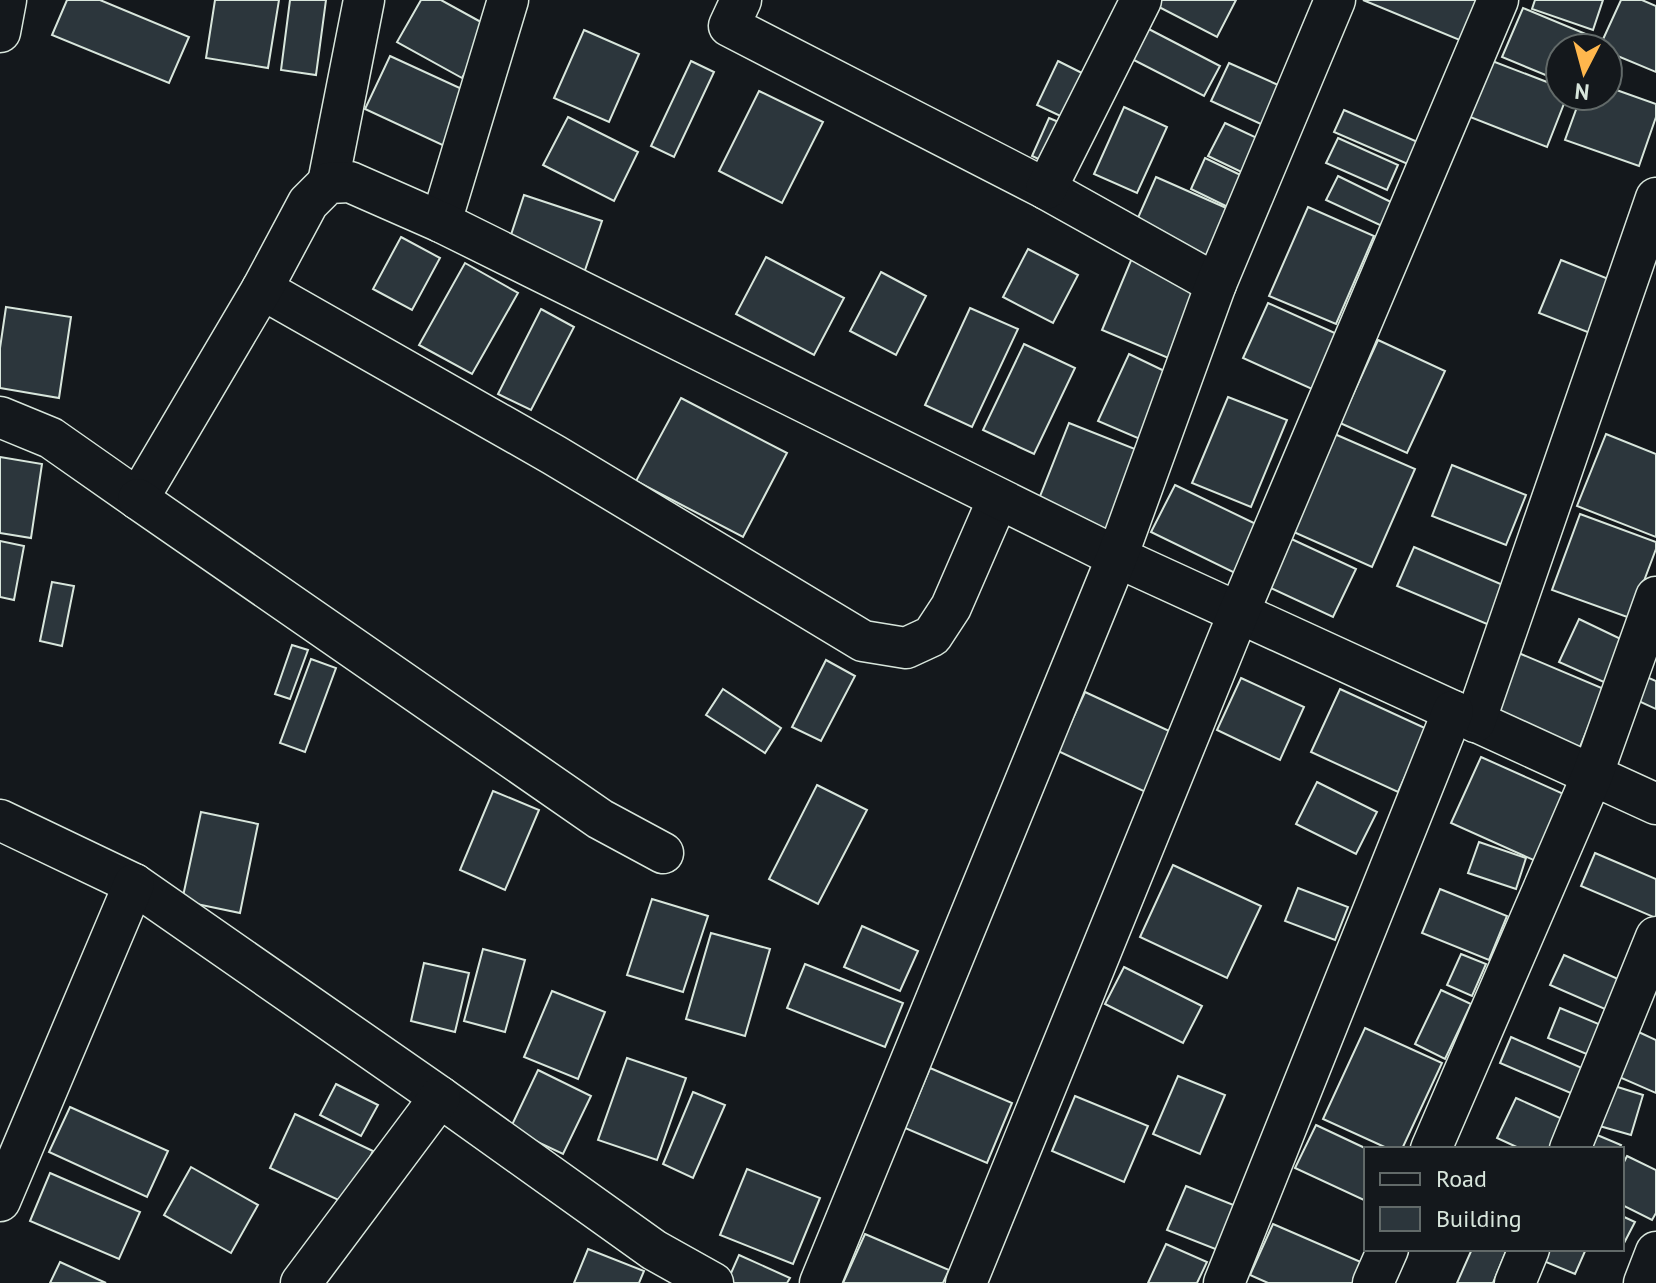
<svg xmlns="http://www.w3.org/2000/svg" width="1656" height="1283" viewBox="0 0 1656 1283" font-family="'PT Sans',sans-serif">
<rect width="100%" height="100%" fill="#14181c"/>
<g fill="#2c363c" stroke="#d8e6dc" stroke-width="2">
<polygon points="67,0 100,0 189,37 169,83 52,35"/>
<polygon points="215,0 279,0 268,68 206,58"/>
<polygon points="290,0 326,0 316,75 281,70"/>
<polygon points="421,0 441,0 490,27 462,78 397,42"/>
<polygon points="1160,0 1236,0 1217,37 1157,6"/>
<polygon points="1363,0 1478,0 1462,41"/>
<polygon points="1535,0 1603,0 1593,30 1532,9"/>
<polygon points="1621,0 1642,0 1656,6 1656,72 1608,52 1608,48 1599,48"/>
<polygon points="1523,8 1593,37 1588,48 1560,48 1560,81 1502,57"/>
<polygon points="1141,25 1220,66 1204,96 1126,56"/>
<polygon points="584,30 639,54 609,122 554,98"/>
<polygon points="390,56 475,95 451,149 365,109"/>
<polygon points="1487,59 1560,87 1560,96 1567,96 1547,147 1465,115"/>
<polygon points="691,61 714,72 674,157 651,146"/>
<polygon points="1058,61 1092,78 1071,121 1037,105"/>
<polygon points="1229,63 1294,92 1276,131 1211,101"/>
<polygon points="1608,87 1656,104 1656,117 1639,166 1565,140 1581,96 1608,96"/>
<polygon points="759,91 823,122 782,203 719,171"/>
<polygon points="1124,107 1167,127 1137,193 1094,174"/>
<polygon points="1344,110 1420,143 1410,165 1334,132"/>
<polygon points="568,117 638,152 614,201 543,165"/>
<polygon points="1049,118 1071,127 1054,166 1032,156"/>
<polygon points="1225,123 1272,145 1256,179 1208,156"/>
<polygon points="1338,138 1398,165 1387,190 1326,163"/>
<polygon points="1205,158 1253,181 1238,212 1191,189"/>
<polygon points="1338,176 1393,203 1382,226 1326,200"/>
<polygon points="1156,177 1240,214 1216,266 1133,229"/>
<polygon points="524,195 602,221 584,273 507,247"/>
<polygon points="1308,207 1374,236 1336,324 1269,296"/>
<polygon points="401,237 440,258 412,310 373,289"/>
<polygon points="1028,249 1078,275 1053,323 1003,297"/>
<polygon points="766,257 844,298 814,355 736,314"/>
<polygon points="1132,258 1204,288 1173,360 1102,330"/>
<polygon points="1561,260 1611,280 1590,333 1539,313"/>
<polygon points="465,263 518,293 472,374 419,345"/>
<polygon points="881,272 926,296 896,355 850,331"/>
<polygon points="1268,303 1337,334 1312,389 1243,358"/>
<polygon points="6,307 71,317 59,398 0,388 0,348"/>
<polygon points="970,308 1018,329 972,427 925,405"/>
<polygon points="541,309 574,327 531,410 498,394"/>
<polygon points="1378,340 1445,371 1407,453 1340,423"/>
<polygon points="1024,344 1075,368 1034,454 983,430"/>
<polygon points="1129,354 1177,377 1147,442 1098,421"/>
<polygon points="1228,397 1287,420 1251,507 1192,483"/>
<polygon points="681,398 787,453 743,537 636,481"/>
<polygon points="1069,423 1140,451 1106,536 1035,509"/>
<polygon points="1330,432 1415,469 1372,567 1287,529"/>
<polygon points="1606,434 1656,454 1656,537 1577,506"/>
<polygon points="0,457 42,464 31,538 0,533"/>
<polygon points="1452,465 1526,495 1506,545 1432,516"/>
<polygon points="1175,485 1258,525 1235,573 1151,532"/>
<polygon points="1580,514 1656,542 1656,549 1630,618 1552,590"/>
<polygon points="1285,536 1356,569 1333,617 1262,584"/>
<polygon points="0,541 24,546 14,600 0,597"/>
<polygon points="1414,547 1510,588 1494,627 1397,586"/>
<polygon points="52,582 74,586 62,646 40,641"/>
<polygon points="1579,619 1625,641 1606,683 1559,662"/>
<polygon points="292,645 308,650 290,699 275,694"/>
<polygon points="1514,651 1604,689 1575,759 1485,721"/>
<polygon points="311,659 336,668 305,752 280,743"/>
<polygon points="826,660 855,676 821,741 792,727"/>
<polygon points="1642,675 1656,681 1656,709 1632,698"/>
<polygon points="1241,678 1304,707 1280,760 1217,730"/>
<polygon points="723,689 781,728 765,753 706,715"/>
<polygon points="1340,689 1427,729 1398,792 1311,752"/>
<polygon points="1085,692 1180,736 1152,795 1058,751"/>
<polygon points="1481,757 1568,796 1538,862 1451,823"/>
<polygon points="1317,782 1377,812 1356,854 1296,824"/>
<polygon points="817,785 867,810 818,904 769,879"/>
<polygon points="493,791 539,810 505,890 460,870"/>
<polygon points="201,812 258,824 240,913 182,901"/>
<polygon points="1479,842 1526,858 1516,889 1468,873"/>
<polygon points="1595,853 1656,879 1656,918 1581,886"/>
<polygon points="1173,865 1261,906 1227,978 1140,937"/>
<polygon points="1298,888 1348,907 1335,940 1285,921"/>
<polygon points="1440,889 1507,916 1489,960 1422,933"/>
<polygon points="652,899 708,916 683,992 627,975"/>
<polygon points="862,926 918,951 900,991 844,967"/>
<polygon points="711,933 770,949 745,1036 686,1019"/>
<polygon points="483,949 525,960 505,1032 464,1021"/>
<polygon points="1461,954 1486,964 1472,996 1447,985"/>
<polygon points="1564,955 1627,983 1614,1013 1550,985"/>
<polygon points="424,963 469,973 455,1032 411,1021"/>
<polygon points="805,964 903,1003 885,1047 787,1008"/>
<polygon points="1124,967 1202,1006 1183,1043 1105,1004"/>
<polygon points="1441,990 1471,1004 1445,1059 1415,1044"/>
<polygon points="552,991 605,1012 578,1079 524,1057"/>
<polygon points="1560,1008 1613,1030 1601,1060 1548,1038"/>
<polygon points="1365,1028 1442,1063 1402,1149 1389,1149 1323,1119"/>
<polygon points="1630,1028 1656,1040 1656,1093 1610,1073"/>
<polygon points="1511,1037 1591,1072 1580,1097 1500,1063"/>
<polygon points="627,1058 686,1078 657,1160 598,1140"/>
<polygon points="930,1068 1012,1103 987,1163 905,1128"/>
<polygon points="538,1070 591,1096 563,1154 510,1129"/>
<polygon points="1178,1076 1225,1095 1200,1154 1153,1134"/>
<polygon points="336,1084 378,1105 361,1136 320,1115"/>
<polygon points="1608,1084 1643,1095 1631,1135 1596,1125"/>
<polygon points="693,1092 725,1105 693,1178 663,1164"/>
<polygon points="1075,1096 1148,1126 1124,1182 1052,1151"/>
<polygon points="1516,1098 1578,1126 1568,1149 1521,1149 1497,1138"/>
<polygon points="70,1107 168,1151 147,1197 49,1152"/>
<polygon points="295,1114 373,1151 347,1204 270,1168"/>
<polygon points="1316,1125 1367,1149 1366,1201 1295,1168"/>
<polygon points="1583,1129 1621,1145 1619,1149 1575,1149"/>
<polygon points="1627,1156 1656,1170 1656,1213 1652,1220 1622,1205 1622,1166"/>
<polygon points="191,1167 258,1205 231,1253 164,1215"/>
<polygon points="747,1169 820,1198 793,1264 720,1235"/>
<polygon points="50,1173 140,1212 119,1259 30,1221"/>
<polygon points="1186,1186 1246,1210 1228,1254 1167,1230"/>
<polygon points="1622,1216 1635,1222 1622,1247"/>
<polygon points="1273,1224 1370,1266 1362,1283 1268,1283 1250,1275"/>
<polygon points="865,1234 949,1270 943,1283 843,1283"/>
<polygon points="1166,1244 1207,1262 1197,1283 1148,1283"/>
<polygon points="588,1249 644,1271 639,1283 574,1283"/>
<polygon points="1472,1249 1507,1249 1493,1283 1457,1283"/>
<polygon points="1537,1249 1586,1249 1575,1274 1534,1257"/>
<polygon points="739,1255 790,1278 787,1283 734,1283 728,1280"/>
<polygon points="60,1262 106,1283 50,1283"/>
</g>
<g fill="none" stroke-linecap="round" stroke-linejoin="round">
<g stroke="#d8e6dc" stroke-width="43">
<g id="minor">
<polyline points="741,0 729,26 1046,189 1216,284"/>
<polyline points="0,32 6,0"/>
<polyline points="328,183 364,0"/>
<polyline points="1046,189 1141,0"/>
<polyline points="441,222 508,0"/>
<polyline points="262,289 554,455 863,641 906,648 932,636 951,607 998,499"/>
<polyline points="0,417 51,438 138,499 262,289 308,203 328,183 350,182 441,222 1117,557 1656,804"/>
<polyline points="138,499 600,819 663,853"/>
<polyline points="1475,722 1656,198"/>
<polyline points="0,820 134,884 440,1097 654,1250 713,1283"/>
<polyline points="1431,1149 1592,776 1656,597"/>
<polyline points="1570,1149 1656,937"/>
<polyline points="0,1201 134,884"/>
<polyline points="301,1283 440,1097"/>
<polyline points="820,1283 1117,557 1216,284 1335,0"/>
<polyline points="966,1283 1239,612 1498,0"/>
<polyline points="1224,1283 1453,711"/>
<polyline points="1373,1283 1388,1249"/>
<polyline points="1515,1283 1529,1249"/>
<polyline points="1644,1283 1656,1252"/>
</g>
</g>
<use href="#minor" stroke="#14181c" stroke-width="40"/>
</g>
<rect x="1364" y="1147" width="260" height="104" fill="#14181c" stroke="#626a69" stroke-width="2"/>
<rect x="1380" y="1173" width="40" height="12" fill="#14181c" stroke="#626a69" stroke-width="2"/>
<text x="1436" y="1187" font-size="24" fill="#d8e6dc">Road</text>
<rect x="1380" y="1207" width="40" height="24" fill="#2c363c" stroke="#626a69" stroke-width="2"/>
<text x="1436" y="1227" font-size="24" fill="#d8e6dc">Building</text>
<g transform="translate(1584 72) rotate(186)"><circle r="38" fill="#14181c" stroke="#626a69" stroke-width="2"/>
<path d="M0-6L14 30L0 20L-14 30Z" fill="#ffb74d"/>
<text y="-12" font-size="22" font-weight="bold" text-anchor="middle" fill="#d8e6dc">N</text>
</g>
</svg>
